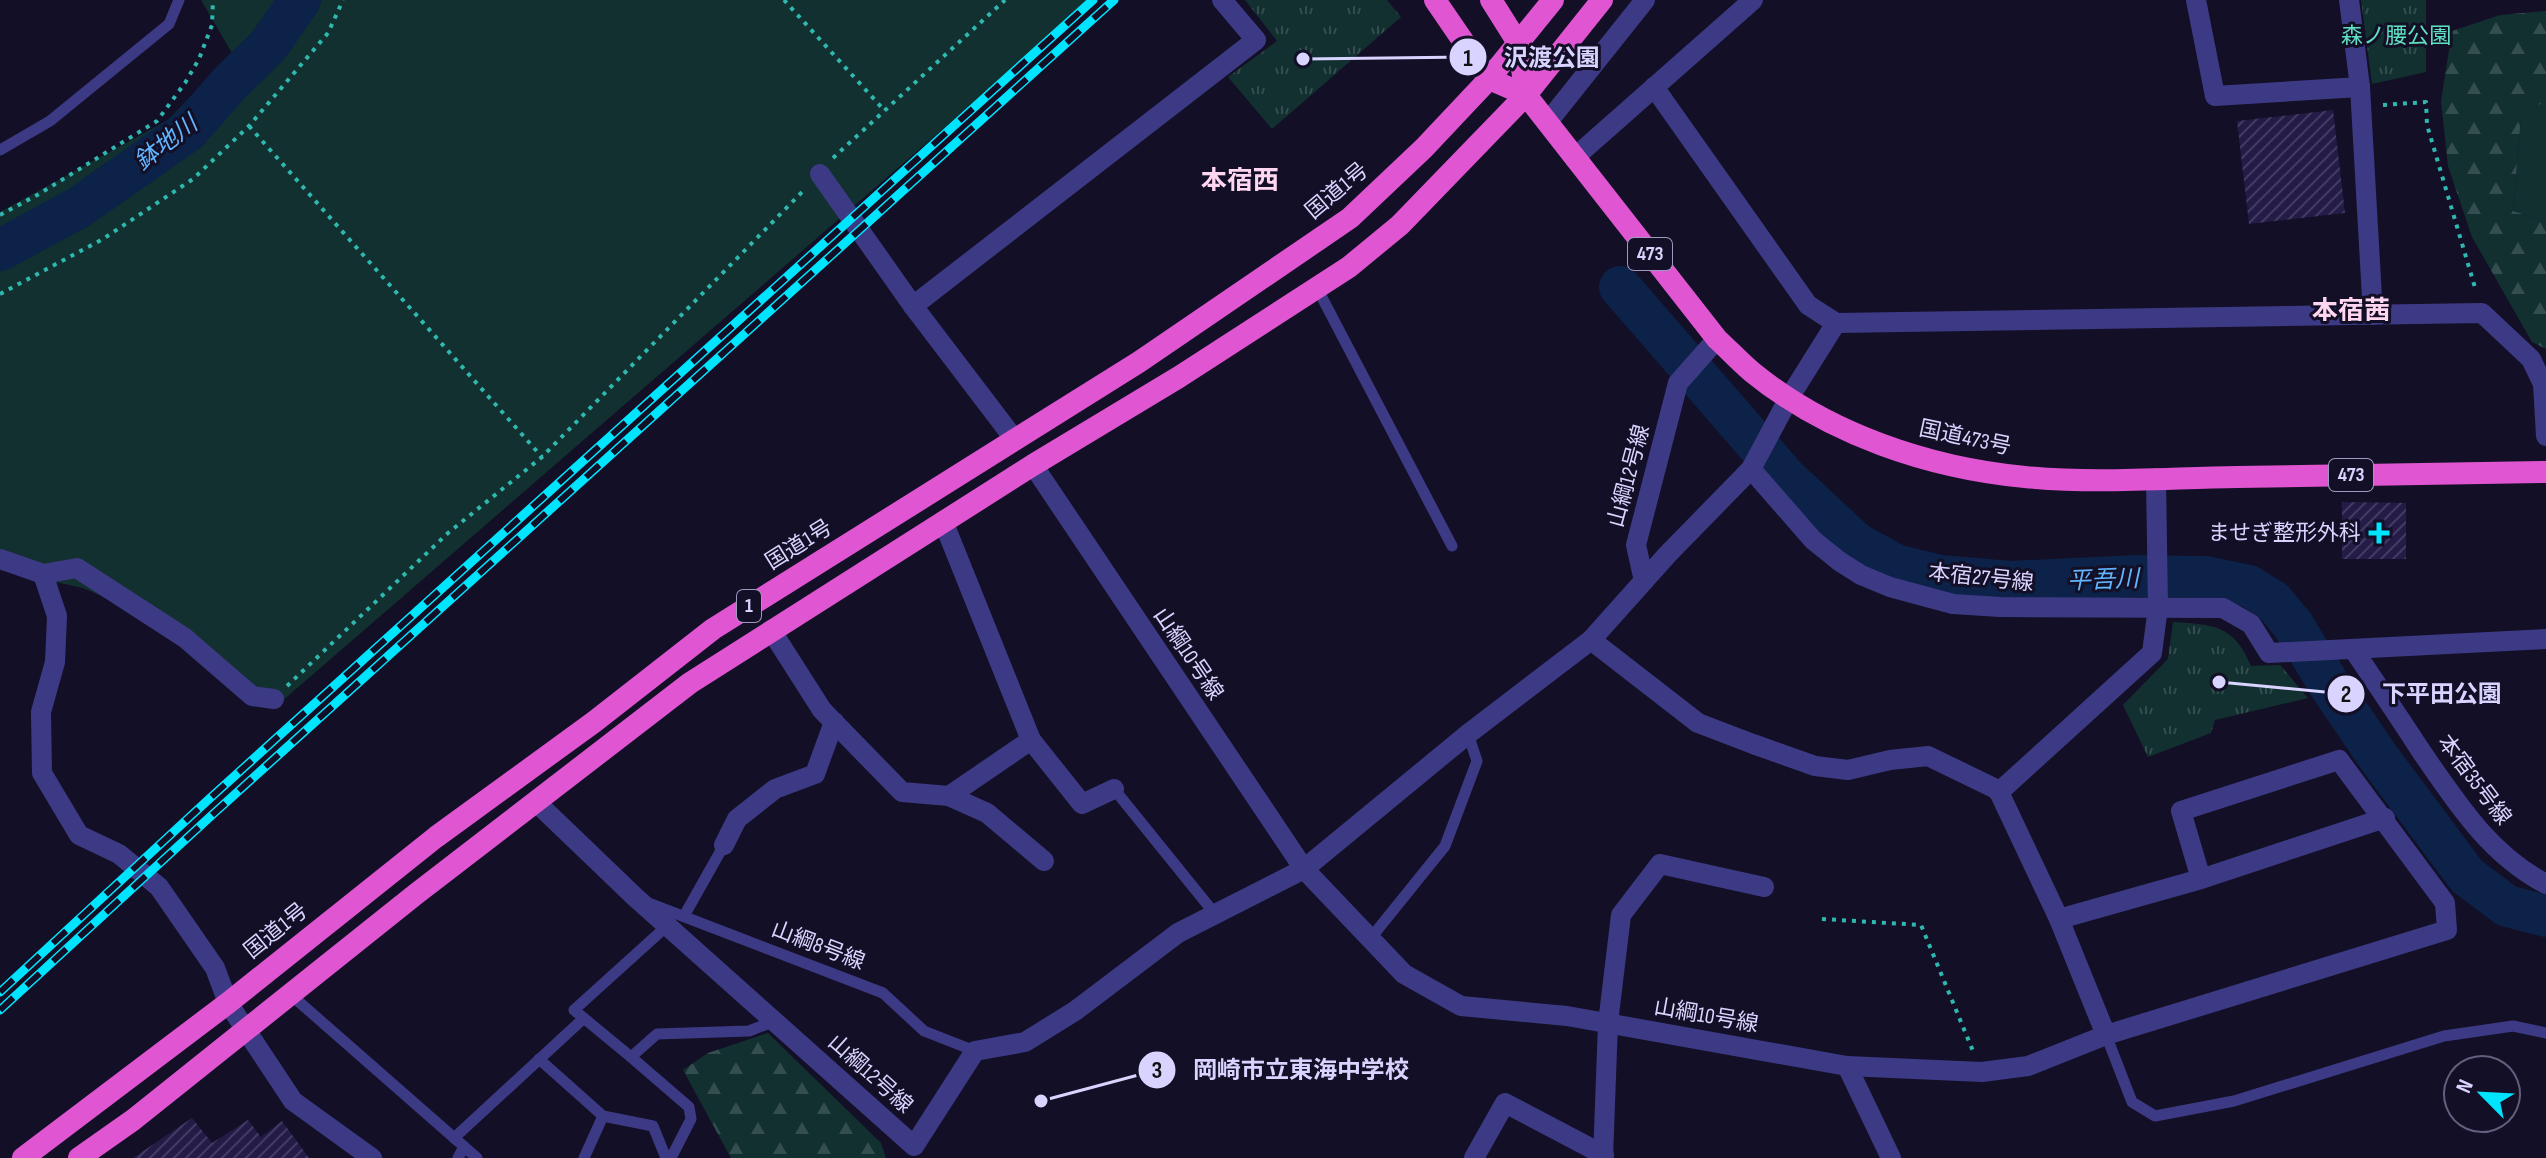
<svg xmlns="http://www.w3.org/2000/svg" width="2546" height="1158" viewBox="0 0 2546 1158" font-family="'Sofia Sans Condensed','Noto Sans JP',sans-serif">
<defs>
<pattern id="forest-firs" width="22" height="20" patternUnits="userSpaceOnUse" patternTransform="scale(2)"><rect width="22" height="20" fill="#12302f"/><path d="M5 1l3.5 6h-7zM16 11l3.5 6h-7z" fill="#344d4e"/></pattern>
<pattern id="park-tufts" width="24" height="20" patternUnits="userSpaceOnUse" patternTransform="scale(2)"><rect width="24" height="20" fill="#12302f"/><path d="M3 7l-1-3M5 7V3M7 7l1-3M15 17l-1-3M17 17v-4M19 17l1-3" fill="none" stroke="#344d4e"/></pattern>
<pattern id="building-hatch" width="6" height="6" patternUnits="userSpaceOnUse" patternTransform="scale(2)"><rect width="6" height="6" fill="#241b47"/><path d="M-1 1l2-2M0 6l6-6M5 7l2-2" fill="none" stroke="#433b63"/></pattern>
</defs>
<rect width="100%" height="100%" fill="#130f26"/>
<g fill="#12302f">
<polygon points="201,0 1092,0 273,709 162,623 83,588 0,570 0,212 168,120 232,53"/>
<polygon points="2546,100 2546,221 2513,211 2521,116"/>
</g>
<g fill="url(#forest-firs)">
<polygon points="2546,11 2546,100 2521,117 2513,211 2546,221 2546,349 2532,342 2472,237 2448,166 2441,101 2452,31 2500,15"/>
<polygon points="768,1033 881,1143 886,1158 731,1158 683,1070 708,1053"/>
</g>
<g fill="url(#park-tufts)">
<polygon points="1245,0 1387,0 1401,17 1272,129 1228,77 1277,41"/>
<polygon points="2361,0 2426,0 2426,72 2372,84"/>
<path d="M2173,622c41,3 60,2 78,44l29,-1 28,33 -93,22 -4,13 -63,24 -25,-52 45,-46z"/>
</g>
<g fill="none" stroke-linecap="round" stroke-linejoin="round">
<g stroke="#0c2248" stroke-width="42">
<polyline points="0,250 78,208 188,131 229,84 268,46 300,0"/>
<polyline points="1620,287 1786,478 1857,544 1896,565 1940,576 2011,582 2135,576 2206,577 2249,586 2273,601 2293,625 2330,686 2379,758 2467,876 2507,906 2546,916"/>
</g>
</g>
<g fill="url(#building-hatch)">
<polygon points="2333,110 2345,213 2249,224 2237,121"/>
<polygon points="2342,502 2406,503 2406,559 2342,559"/>
<polygon points="192,1118 212,1143 248,1120 261,1137 282,1121 309,1158 133,1158"/>
</g>
<g fill="none" stroke-linecap="round" stroke-linejoin="round">
<g stroke="#2fb8b0" stroke-width="4" stroke-dasharray="4 6" stroke-linecap="butt">
<polyline points="784,0 884,110"/>
<polyline points="2383,105 2426,102 2427,125 2476,291"/>
<polyline points="249,126 542,457"/>
<polyline points="833,158 1005,0"/>
<polyline points="0,215 39,194 157,121 185,83 199,59 212,25 213,0"/>
<polyline points="0,294 103,239 193,179 249,126 328,33 343,0"/>
<polyline points="287,686 448,533 542,457 805,189"/>
<polyline points="1822,919 1921,925 1973,1051"/>
</g>
<g stroke="#3d3a85" stroke-width="11">
<polyline points="0,150 50,121 169,24 179,0"/>
<polyline points="1317,288 1452,546"/>
<polyline points="1114,789 1215,914"/>
<polyline points="651,904 883,993 924,1031 975,1051"/>
<polyline points="684,916 724,845"/>
<polyline points="1370,939 1445,846 1477,761 1468,734"/>
<polyline points="290,994 477,1158"/>
<polyline points="2106,1035 2132,1102 2155,1116 2234,1101 2444,1036 2513,1026 2546,1033"/>
<polyline points="631,1057 574,1010 668,925"/>
<polyline points="539,1059 603,1116 653,1126 666,1158"/>
<polyline points="454,1138 584,1018"/>
<polyline points="458,1158 464,1147"/>
<polyline points="584,1158 603,1116"/>
<polyline points="671,1158 691,1119 689,1107 631,1057 657,1034 749,1031 775,1021"/>
</g>
<g stroke="#3d3a85" stroke-width="20">
<polyline points="2196,0 2215,96 2360,87"/>
<polyline points="2349,0 2360,87 2373,315"/>
<polyline points="1654,87 1808,305 1836,323 2482,313 2531,359 2543,384 2546,436"/>
<polyline points="1547,123 1645,0"/>
<polyline points="1574,158 1753,0"/>
<polyline points="820,174 913,306 1015,440"/>
<polyline points="913,306 1256,40 1222,0"/>
<polyline points="1033,465 1304,869 1404,974 1461,1006 1567,1016 1847,1066 1982,1072 2028,1066 2106,1035 2447,930 2445,903 2339,760 2181,811 2201,879"/>
<polyline points="1751,469 1813,540 1839,561 1861,575 1890,587 1953,604 2000,607 2223,608 2251,624 2269,653 2546,639"/>
<polyline points="943,521 1031,740 1082,804 1114,789"/>
<polyline points="0,559 43,574 77,568 185,638 252,696 274,699"/>
<polyline points="43,574 57,616 55,662 41,712 42,773 79,835 119,854 159,887 215,968 228,1003 293,1101 372,1158"/>
<polyline points="1644,581 1636,545 1678,383 1717,339"/>
<polyline points="771,630 822,710 902,792 949,796 1031,740"/>
<polyline points="1591,640 1698,723 1753,744 1815,766 1848,770 1890,760 1928,756 1994,788 1999,792 2059,919 2106,1035"/>
<path d="M2353,649c23,34 46,68 68,102 36,52 68,103 125,133"/>
<polyline points="1999,792 2152,653 2158,607 2156,478"/>
<polyline points="949,796 987,813 1044,861"/>
<polyline points="536,802 635,897 914,1146 975,1051 1025,1042 1075,1011 1178,933 1304,869 1468,734 1591,640 1667,555 1751,469 1789,398 1836,323"/>
<polyline points="724,845 737,819 775,789 815,774 834,722"/>
<polyline points="2059,919 2201,879 2385,818"/>
<polyline points="1847,1066 1891,1158"/>
<polyline points="1474,1158 1505,1103 1604,1155"/>
<polyline points="1603,1158 1608,1023 1621,915 1660,864 1764,887"/>
</g>
<g stroke="#e055d1" stroke-width="22">
<polyline points="1435,0 1489,79 1526,95"/>
<path d="M1491,0l27,43 8,52 191,244c12,11 23,23 35,33 76,62 177,96 273,105 70,7 142,1 212,0 103,-2 206,-4 309,-5"/>
<polyline points="23,1158 228,1003 436,837 594,722 713,629 1139,362 1350,218 1424,148 1489,79 1553,0"/>
<polyline points="79,1158 133,1120 416,894 690,683 1033,465 1179,377 1349,267 1400,225 1526,95 1602,0"/>
</g>
<g stroke="#00e5ff" stroke-width="9">
<g id="rail">
<polyline points="0,992 208,800 1093,0"/>
<polyline points="0,1010 212,815 1114,0"/>
</g>
</g>
<use href="#rail" stroke="#130f26" stroke-width="6" stroke-dasharray="18" stroke-linecap="butt"/>
</g>
<path fill="#00e5ff" stroke="#130f26" stroke-width="3" d="M2375 521h8v8h8v8h-8v8h-8v-8h-8v-8h8z"/>
<g text-anchor="middle" dominant-baseline="central" stroke-width="6" stroke-linejoin="round" paint-order="stroke">
<g fill="#130f26" stroke="#9e99be" stroke-width="2">
<rect x="1628" y="238" width="44" height="32" rx="6"/>
<rect x="2329" y="459" width="44" height="32" rx="6"/>
<rect x="737" y="590" width="24" height="32" rx="6"/>
</g>
<g font-size="20" font-weight="bold" fill="#d9d4ff">
<text x="1650" y="254">473</text>
<text x="2351" y="475">473</text>
<text x="749" y="606">1</text>
</g>
<g font-size="22" fill="#5fe0c0" stroke="#130f26">
<text x="2396" y="36">森ノ腰公園</text>
</g>
<g font-size="22" fill="#d9d4ff" stroke="#130f26">
<text transform="translate(1337 191) rotate(-40)">国道1号</text>
<text transform="translate(1965 438) rotate(12)">国道473号</text>
<text transform="translate(1629 476) rotate(-75)">山綱12号線</text>
<text transform="translate(799 545) rotate(-32)">国道1号</text>
<text transform="translate(1981 578) rotate(6)">本宿27号線</text>
<text transform="translate(1188 654) rotate(56)">山綱10号線</text>
<text transform="translate(2474 780) rotate(53)">本宿35号線</text>
<text transform="translate(276 931) rotate(-39)">国道1号</text>
<text transform="translate(818 946) rotate(21)">山綱8号線</text>
<text transform="translate(1706 1016) rotate(10)">山綱10号線</text>
<text transform="translate(870 1074) rotate(42)">山綱12号線</text>
</g>
<g font-size="22" fill="#d9d4ff" stroke="#130f26" text-anchor="end">
<text x="2361" y="533">ませぎ整形外科</text>
</g>
<g font-size="24" font-style="italic" fill="#62b6ff" stroke="#130f26">
<text transform="translate(166 143) rotate(-38)">鉢地川</text>
<text transform="translate(2103 580) rotate(-2)">平吾川</text>
</g>
<g font-size="26" font-weight="bold" fill="#ffd6f0" stroke="#130f26">
<text x="1240" y="181">本宿西</text>
<text x="2351" y="311">本宿茜</text>
</g>
</g>
<path fill="none" stroke="#d9d4ff" stroke-width="3" d="M1303 59L1468 57M2219 682L2346 694M1041 1101L1157 1070"/>
<g fill="#d9d4ff" stroke="#130f26" stroke-width="3">
<circle cx="1303" cy="59" r="8"/>
<circle cx="2219" cy="682" r="8"/>
<circle cx="1041" cy="1101" r="8"/>
<circle cx="1468" cy="57" r="20"/>
<circle cx="2346" cy="694" r="20"/>
<circle cx="1157" cy="1070" r="20"/>
</g>
<g font-size="24" text-anchor="middle" font-weight="bold" fill="#111">
<text x="1468" y="66">1</text>
<text x="2346" y="702">2</text>
<text x="1157" y="1078">3</text>
</g>
<g font-size="24" text-anchor="middle" font-weight="bold" fill="#d9d4ff" stroke="#130f26" stroke-width="6" stroke-linejoin="round" paint-order="stroke">
<text x="1552" y="66">沢渡公園</text>
<text x="2442" y="702">下平田公園</text>
<text x="1301" y="1078">岡崎市立東海中学校</text>
</g>
<g transform="translate(2482 1094) rotate(294)"><circle r="38" fill="#130f26" stroke="#625e7d" stroke-width="2"/>
<path d="M0-6L14 30L0 20L-14 30Z" fill="#00e5ff"/>
<text y="-12" font-size="22" font-weight="bold" text-anchor="middle" fill="#d9d4ff">N</text>
</g>
</svg>
